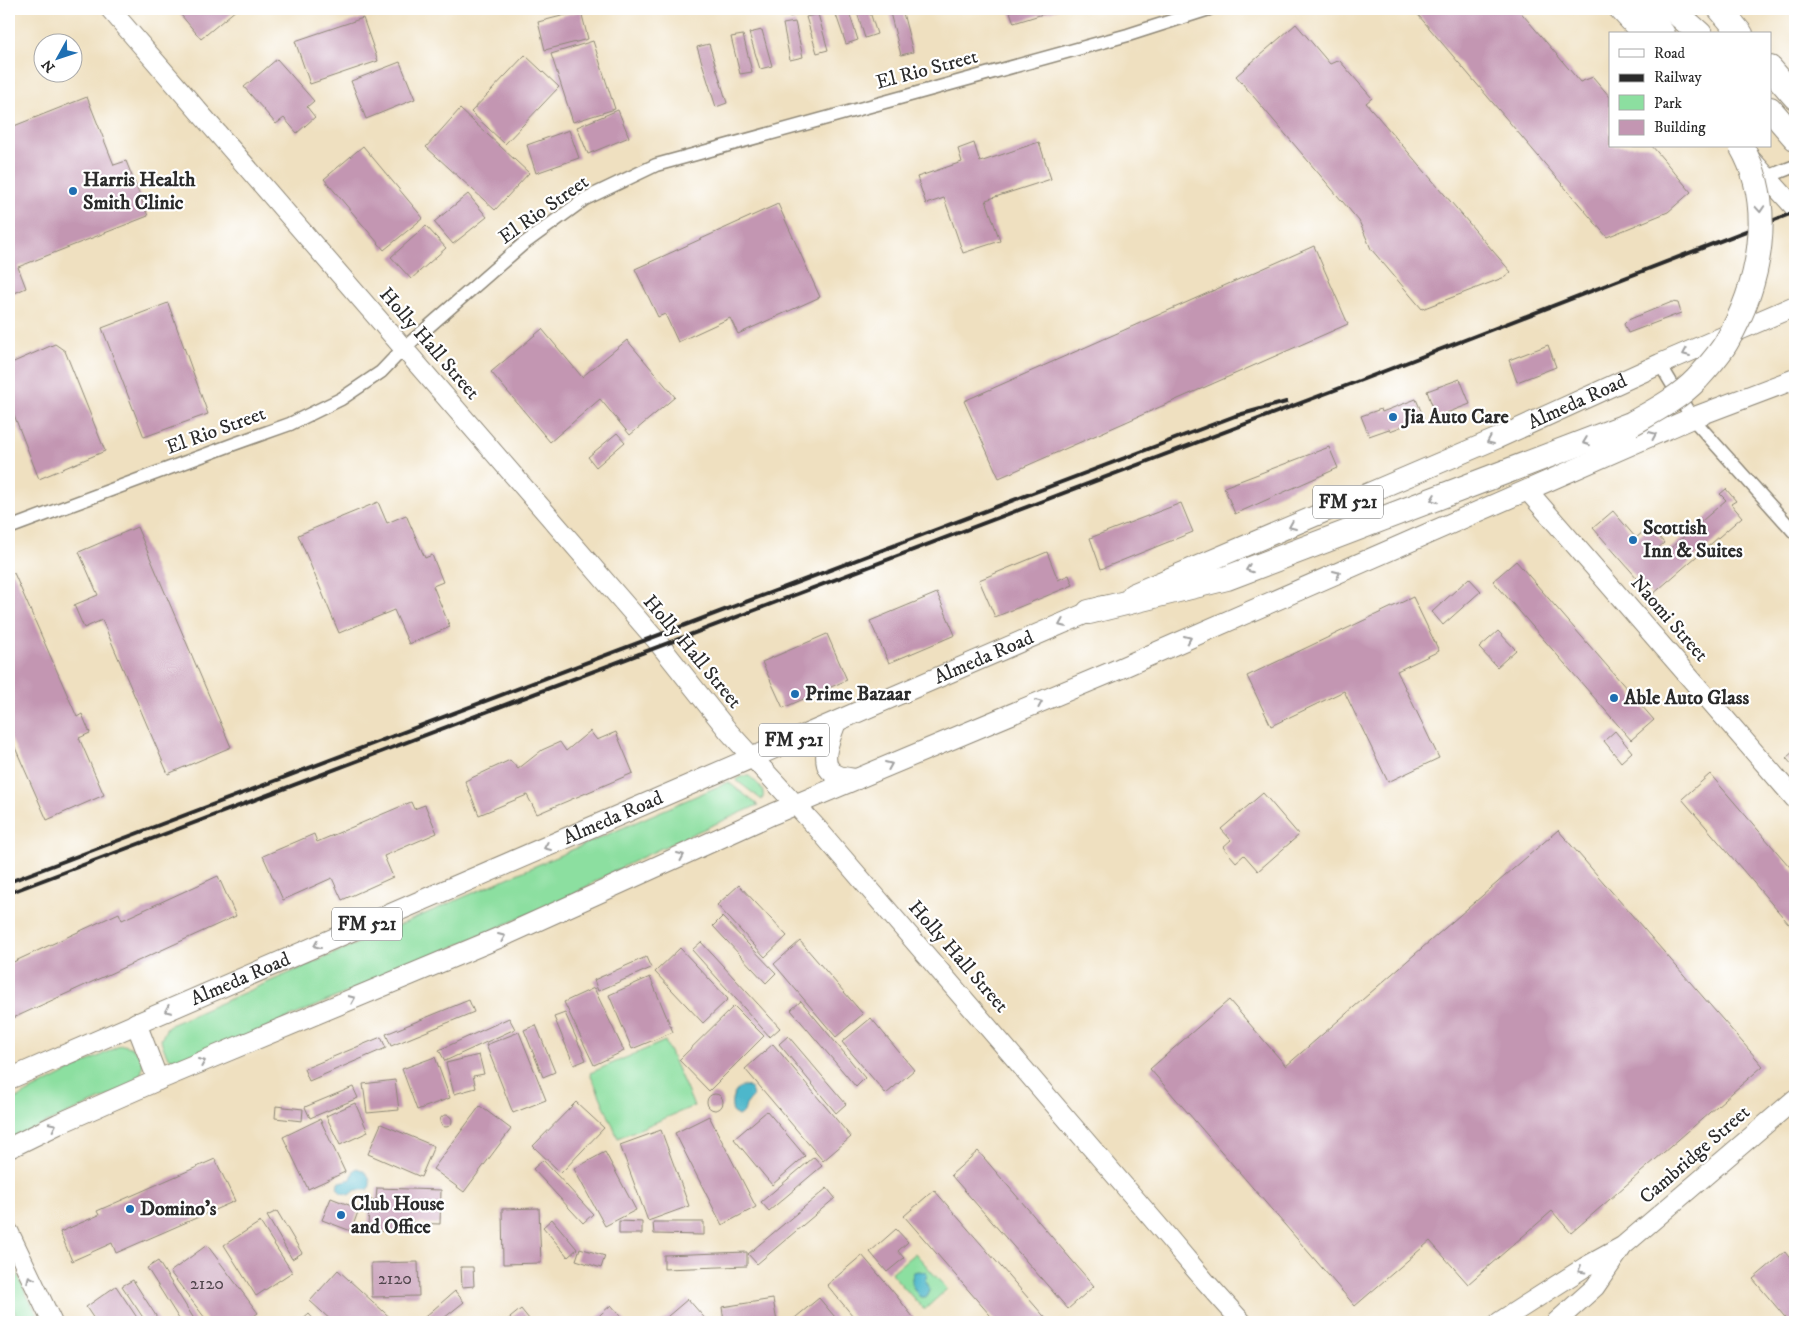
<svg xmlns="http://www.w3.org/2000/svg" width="1804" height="1331" viewBox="0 0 1804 1331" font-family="'IM FELL DW Pica',serif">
<rect width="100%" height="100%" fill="#fff"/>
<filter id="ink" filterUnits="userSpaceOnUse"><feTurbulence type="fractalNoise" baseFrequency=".02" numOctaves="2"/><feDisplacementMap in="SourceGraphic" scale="10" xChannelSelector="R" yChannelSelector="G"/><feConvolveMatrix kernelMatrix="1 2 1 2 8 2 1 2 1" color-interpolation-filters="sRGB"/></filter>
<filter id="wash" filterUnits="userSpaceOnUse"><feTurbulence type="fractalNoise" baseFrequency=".0096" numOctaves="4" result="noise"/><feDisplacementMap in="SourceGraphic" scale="20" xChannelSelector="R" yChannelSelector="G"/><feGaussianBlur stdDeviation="1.12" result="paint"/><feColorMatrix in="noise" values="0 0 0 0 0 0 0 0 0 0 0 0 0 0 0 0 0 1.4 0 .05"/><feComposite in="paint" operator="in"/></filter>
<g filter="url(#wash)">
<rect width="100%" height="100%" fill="#efe0c0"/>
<g fill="#8cdfa0" stroke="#5c8566">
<path d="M743,776h6c7,6 18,14 13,24l-26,-20z"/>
<path d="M728,782l30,23c-64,29 -128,54 -187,91l-383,165c-20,1 -21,-3 -27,-21l6,-13 3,-2z"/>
<polygon points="665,1041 694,1106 618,1138 590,1073"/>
<path d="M121,1045c13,0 24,12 21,25 -1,5 -5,10 -8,15l-125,54v-37z"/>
<polygon points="915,1253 947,1289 924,1310 891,1273"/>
<polygon points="9,1254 26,1294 42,1322 20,1322 9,1301"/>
</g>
<g fill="#4db7cb" stroke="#3c717b">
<path d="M743,1086h4l4,3 2,7 -7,9 -2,7 -6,4 -5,-3c-3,-12 -1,-21 10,-27z"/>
<path d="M357,1168c10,3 17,12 11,22h-12l-6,5 -9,-2 -4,-6 3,-5 11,-3 3,-9z"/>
<path d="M918,1271l7,1 2,3 -2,6 5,10 -3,6h-7c-7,-8 -11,-15 -6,-25z"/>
</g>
<g id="blocks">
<g fill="#c396b2">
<polygon points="176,9 237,9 201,39"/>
<polygon points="786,9 810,9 810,10 789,17"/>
<polygon points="834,9 848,9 858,40 846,44"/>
<polygon points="856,9 869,9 877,34 865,38"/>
<polygon points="889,9 902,9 913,52 901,55"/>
<polygon points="1009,9 1059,9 1014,23"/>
<polygon points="1413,9 1518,9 1580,82 1593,77 1610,97 1610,146 1652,146 1691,192 1668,212 1607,237"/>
<polygon points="581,11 588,39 545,50 538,22"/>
<polygon points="818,14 828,50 817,53 806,17"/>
<polygon points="363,18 378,61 310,84 295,41"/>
<polygon points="795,22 803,57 790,60 783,24"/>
<polygon points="1296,24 1330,64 1339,60 1372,98 1366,103 1511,272 1505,277 1422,309 1371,249 1359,221 1236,76"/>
<polygon points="762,30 772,66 760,69 749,33"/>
<polygon points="743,35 752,72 740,74 731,37"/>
<polygon points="593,41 615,109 573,122 551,54"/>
<polygon points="709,44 727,103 716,107 697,47"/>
<polygon points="525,55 559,87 505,144 471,112"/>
<polygon points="277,59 314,101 307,107 315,117 297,133 284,118 276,124 244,87"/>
<polygon points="400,62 415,99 366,119 351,81"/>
<polygon points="87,97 114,165 126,161 148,216 18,267 26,288 10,295 9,128"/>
<polygon points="460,109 529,173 495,210 426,147"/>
<polygon points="618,110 629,137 588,154 577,127"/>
<polygon points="569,130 579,158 536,173 527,145"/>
<polygon points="1039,142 1051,179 986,200 1000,241 963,253 944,198 926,204 917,177 962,162 958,149 974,143 980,162"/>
<polygon points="363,146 423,218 384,250 324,179"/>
<polygon points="468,194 487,217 453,244 434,222"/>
<polygon points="778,204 820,297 738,334 730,318 678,342 665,314 658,317 635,269"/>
<polygon points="426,226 446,248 411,279 391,257"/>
<polygon points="1314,246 1348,324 999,478 964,401"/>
<polygon points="1672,302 1678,303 1681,313 1628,333 1624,324 1628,320"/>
<polygon points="168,303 208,414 144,437 102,328"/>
<polygon points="542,329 582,377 627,340 675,397 630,435 600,399 550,442 491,372"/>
<polygon points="55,344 65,351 105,451 39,479 9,402 9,364"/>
<polygon points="1548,345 1556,367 1517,382 1509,360"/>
<polygon points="1460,379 1470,404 1436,417 1427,391"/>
<polygon points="1416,399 1424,418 1390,431 1389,429 1369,436 1361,416 1381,409 1382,412"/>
<polygon points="617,433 625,442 596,467 588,457"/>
<polygon points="1329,447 1338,468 1235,514 1224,487"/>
<polygon points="1726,489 1736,501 1731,504 1742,517 1652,595 1593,528 1613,511 1636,538 1650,526 1664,543 1657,549 1663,555 1726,500 1720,494"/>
<polygon points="378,502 387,523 406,515 425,558 432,555 443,582 433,586 450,627 409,644 394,610 339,633 298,535"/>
<polygon points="1181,503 1193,532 1101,569 1090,538"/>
<polygon points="137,527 231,747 168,774 102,620 84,628 74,605 98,595 79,552"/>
<polygon points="1047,552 1058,580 1069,575 1073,585 995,617 979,580"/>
<polygon points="1516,561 1654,720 1631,740 1493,581"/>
<polygon points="14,573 77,717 82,714 90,733 79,738 104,795 47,820 9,734 9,575"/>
<polygon points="1469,578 1481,591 1443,625 1432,612"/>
<polygon points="937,593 955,635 889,663 870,621"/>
<polygon points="1413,597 1439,651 1397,671 1439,758 1388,782 1344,691 1271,726 1247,676"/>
<polygon points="1498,631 1516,650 1497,667 1479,648"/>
<polygon points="827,634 847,680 783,708 762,662"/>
<polygon points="590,731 597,740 616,732 633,773 537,814 527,795 479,815 465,781 510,760 518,769 542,750 560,742 566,751"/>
<polygon points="1615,731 1632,752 1621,762 1604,741"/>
<polygon points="1795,750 1795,768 1786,758"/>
<polygon points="1710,774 1795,873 1795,931 1682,799"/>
<polygon points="1263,793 1299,835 1258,871 1244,855 1236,862 1223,847 1231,840 1221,829"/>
<polygon points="411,802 414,809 425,805 437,833 384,856 393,877 342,900 332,878 283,900 263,856 314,834 317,842"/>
<polygon points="1558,830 1763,1066 1571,1233 1552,1211 1468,1284 1430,1241 1355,1306 1150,1069 1229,1000 1286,1066"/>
<polygon points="218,876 236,916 9,1020 9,964 119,913 122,920"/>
<polygon points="739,885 787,936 765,957 717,905"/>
<polygon points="722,917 776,973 766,983 713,926"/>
<polygon points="800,941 863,1014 836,1037 774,964"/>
<polygon points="701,942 780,1028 770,1037 692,950"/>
<polygon points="680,948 728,999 703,1023 655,972"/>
<polygon points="646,957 651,968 598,991 594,980"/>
<polygon points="650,977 673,1032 632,1049 609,995"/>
<polygon points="594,988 624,1051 594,1065 564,1002"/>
<polygon points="469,1000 474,1012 391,1046 386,1034"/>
<polygon points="801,1001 865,1078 856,1087 791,1010"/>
<polygon points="734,1006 764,1036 709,1091 679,1060"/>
<polygon points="565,1013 586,1060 574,1065 554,1017"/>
<polygon points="509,1018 515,1029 445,1061 439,1050"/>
<polygon points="871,1018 914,1070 886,1094 842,1042"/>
<polygon points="536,1025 555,1072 543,1077 524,1030"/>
<polygon points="519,1032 546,1100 513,1113 486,1045"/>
<polygon points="788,1036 846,1104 836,1113 779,1044"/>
<polygon points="381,1037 386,1048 309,1081 304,1069"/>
<polygon points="773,1044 851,1137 823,1161 745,1069"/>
<polygon points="479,1055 484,1074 473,1076 476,1088 454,1094 446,1063"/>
<polygon points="435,1057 450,1098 417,1110 402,1069"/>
<polygon points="395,1080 399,1110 367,1113 363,1084"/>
<polygon points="353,1087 358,1098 310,1118 305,1107"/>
<circle cx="715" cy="1102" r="8"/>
<polygon points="576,1102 604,1128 561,1173 533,1146"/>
<polygon points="355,1103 368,1132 340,1145 326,1116"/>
<polygon points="276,1106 303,1109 302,1121 275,1118"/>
<polygon points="480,1106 511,1129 464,1192 433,1169"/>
<polygon points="767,1111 805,1156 772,1185 734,1139"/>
<circle cx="446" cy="1121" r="6"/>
<polygon points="709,1116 756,1207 722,1225 675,1133"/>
<polygon points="320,1119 345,1172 308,1189 283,1137"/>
<polygon points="381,1124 434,1146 421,1177 368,1154"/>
<polygon points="661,1130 689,1206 648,1221 620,1145"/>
<polygon points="978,1151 1094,1286 1068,1309 951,1175"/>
<polygon points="605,1152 636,1210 605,1226 574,1169"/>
<polygon points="814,1157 822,1166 769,1211 761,1202"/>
<polygon points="215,1159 235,1201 116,1253 112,1243 72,1261 60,1232 99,1215 97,1211"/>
<polygon points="543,1160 593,1214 583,1223 533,1169"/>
<polygon points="377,1188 441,1190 440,1224 410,1223 409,1232 368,1231 369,1200 376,1200"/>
<polygon points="827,1188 835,1198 757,1264 748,1254"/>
<polygon points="934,1190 1049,1322 996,1322 904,1216"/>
<polygon points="331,1198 359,1209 351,1231 322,1220"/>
<polygon points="539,1208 541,1263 503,1264 502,1209"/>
<polygon points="277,1211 302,1253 292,1259 267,1216"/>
<polygon points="552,1219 577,1249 568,1257 543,1227"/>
<polygon points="619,1221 642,1222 642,1234 619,1234"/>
<polygon points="260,1222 292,1272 256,1296 224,1245"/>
<polygon points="653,1222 704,1222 704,1235 654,1234"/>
<polygon points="896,1229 908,1242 898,1251 904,1258 887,1272 870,1252"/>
<polygon points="207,1245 258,1313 246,1322 208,1322 170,1272"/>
<polygon points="580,1248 605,1256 601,1268 576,1260"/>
<polygon points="747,1252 747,1266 664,1269 664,1255"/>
<polygon points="1785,1252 1795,1265 1795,1322 1789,1322 1753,1279"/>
<polygon points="862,1255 895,1294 917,1322 858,1322 827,1285"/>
<polygon points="158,1261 196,1322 181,1322 147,1268"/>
<polygon points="418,1262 419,1296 372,1297 371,1263"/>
<polygon points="461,1267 473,1267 474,1286 462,1287"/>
<polygon points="338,1270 395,1322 333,1322 310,1301"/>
<polygon points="133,1280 160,1322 146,1322 122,1286"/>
<polygon points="116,1286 140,1322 96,1322 86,1307"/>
<polygon points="455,1291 464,1302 439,1322 419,1322"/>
<polygon points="819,1298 839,1322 790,1322"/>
<polygon points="688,1299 708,1322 661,1322"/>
<polygon points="773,1299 777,1322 724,1322 722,1307"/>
<polygon points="611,1305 626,1322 592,1322"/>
<polygon points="521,1309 529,1319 525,1322 505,1322"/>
<polygon points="309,1314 316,1322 300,1322"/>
</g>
</g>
</g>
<g filter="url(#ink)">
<use href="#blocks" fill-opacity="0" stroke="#8d8676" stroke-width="1"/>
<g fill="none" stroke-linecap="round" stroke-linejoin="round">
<g stroke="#8d8676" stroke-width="15">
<g id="street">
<polyline points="1767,177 1795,166"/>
<polyline points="1660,364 1692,418 1795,533"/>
<polyline points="9,528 234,444 290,424 341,399 381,372 403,349 522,245 585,199 656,165 1128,35 1209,9"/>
</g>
</g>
<g stroke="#8d8676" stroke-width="21">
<g id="secondary">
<polyline points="110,9 656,640 729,732 818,829 1168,1237 1205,1281 1242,1322"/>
<polyline points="1618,9 1641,34"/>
<polyline points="1749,157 1795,208"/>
<polyline points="1528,491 1795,799"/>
<polyline points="9,1232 52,1322"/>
<polyline points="1499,1322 1585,1267 1623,1246 1795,1099"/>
<polyline points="1556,1322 1595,1287 1621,1249"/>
</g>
</g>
<g stroke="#8d8676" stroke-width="22">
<g id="primary">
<path id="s1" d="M1132,594l366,-156 162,-74 135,-58"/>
<path d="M836,722c-5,15 -20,44 1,53 6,3 14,3 20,4"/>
<polyline points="136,1023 158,1080"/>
<path id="s2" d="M9,1079l1094,-473"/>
<polyline points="9,1148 58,1124 158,1080 508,934 773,814 1114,671 1692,418 1795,379"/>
</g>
</g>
<g stroke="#8d8676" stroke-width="26">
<g id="highway">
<polyline points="1643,9 1663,34"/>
<polyline points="1672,9 1700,34"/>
<polyline points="1720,9 1741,34"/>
<polyline points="1770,68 1795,97"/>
<polyline points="1770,109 1795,138"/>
<polyline points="1089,612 1227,578 1631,424"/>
</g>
</g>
<use href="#street" stroke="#fff" stroke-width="12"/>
<use href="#secondary" stroke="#fff" stroke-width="19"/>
<use href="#primary" stroke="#fff" stroke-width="20"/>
<use href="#highway" stroke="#fff" stroke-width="24"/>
<g stroke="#2b2b2b" stroke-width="4">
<polyline points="9,882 1235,416 1286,402"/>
<polyline points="9,893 1364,379 1795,212"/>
</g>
<g stroke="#8d8676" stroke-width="26" stroke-linecap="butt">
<path id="highway-bridge" d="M1631,424c23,-13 48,-26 66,-45 10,-11 22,-24 29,-36 34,-58 50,-137 15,-197"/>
</g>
<use href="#highway-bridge" stroke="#fff" stroke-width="24"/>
</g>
<defs><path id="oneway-chevron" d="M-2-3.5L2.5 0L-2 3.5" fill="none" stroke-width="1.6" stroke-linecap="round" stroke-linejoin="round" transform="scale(1.25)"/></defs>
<g stroke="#a0a0a0">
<use href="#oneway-chevron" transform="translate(1760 209) rotate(86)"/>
<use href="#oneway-chevron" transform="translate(1686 353) rotate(157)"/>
<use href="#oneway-chevron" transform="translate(1653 435) rotate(-24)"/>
<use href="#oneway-chevron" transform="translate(1490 441) rotate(157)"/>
<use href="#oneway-chevron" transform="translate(1586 442) rotate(159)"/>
<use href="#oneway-chevron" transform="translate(1434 499) rotate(159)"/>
<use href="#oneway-chevron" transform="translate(1292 526) rotate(157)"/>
<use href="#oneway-chevron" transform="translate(1249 569) rotate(159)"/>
<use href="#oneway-chevron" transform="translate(1337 574) rotate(-24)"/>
<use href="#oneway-chevron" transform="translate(1062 624) rotate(157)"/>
<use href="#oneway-chevron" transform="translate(1188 639) rotate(-24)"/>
<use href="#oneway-chevron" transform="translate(1039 703) rotate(-23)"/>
<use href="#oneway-chevron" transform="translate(889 765) rotate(-23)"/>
<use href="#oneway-chevron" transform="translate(547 847) rotate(157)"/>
<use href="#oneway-chevron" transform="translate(681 856) rotate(-24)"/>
<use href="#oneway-chevron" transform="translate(502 937) rotate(-23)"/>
<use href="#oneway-chevron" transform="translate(317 945) rotate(157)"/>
<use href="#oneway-chevron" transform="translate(352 999) rotate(-23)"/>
<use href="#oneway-chevron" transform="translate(168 1010) rotate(157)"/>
<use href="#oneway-chevron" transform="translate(202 1062) rotate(-23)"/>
<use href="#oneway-chevron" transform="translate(53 1126) rotate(-26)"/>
<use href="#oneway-chevron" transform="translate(1581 1270) rotate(149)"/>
<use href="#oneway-chevron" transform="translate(30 1279) rotate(-115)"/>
</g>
</g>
<g fill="#1f6fb2" stroke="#fff" stroke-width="2">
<circle cx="73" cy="191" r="5"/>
<circle cx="1393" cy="417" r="5"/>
<circle cx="1633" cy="540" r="5"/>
<circle cx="795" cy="694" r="5"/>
<circle cx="1614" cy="698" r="5"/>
<circle cx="130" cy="1209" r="5"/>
<circle cx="341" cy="1215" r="5"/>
</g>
<g text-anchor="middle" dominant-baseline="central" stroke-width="4.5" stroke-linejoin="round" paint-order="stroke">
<g font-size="18" fill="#51464d">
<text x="395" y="1279">2120</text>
<text x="207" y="1284">2120</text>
</g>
<g fill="#fff" stroke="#6b6b6b" stroke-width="1">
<rect x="1313" y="485.5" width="70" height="33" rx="4"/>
<rect x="759" y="723.5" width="70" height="33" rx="4"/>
<rect x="332" y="907.5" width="70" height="33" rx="4"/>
</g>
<g font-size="19" font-weight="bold" fill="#2b2b2b">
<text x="1348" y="502">FM 521</text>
<text x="794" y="740">FM 521</text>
<text x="367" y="924">FM 521</text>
</g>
<g font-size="20" fill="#2b2b2b" stroke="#fff">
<text transform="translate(927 70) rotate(-15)">El Rio Street</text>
<text transform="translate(544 210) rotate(-35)">El Rio Street</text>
<text transform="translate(429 344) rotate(49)">Holly Hall Street</text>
<text stroke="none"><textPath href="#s1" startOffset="485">Almeda Road</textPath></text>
<text transform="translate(216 431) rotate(-20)">El Rio Street</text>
<text transform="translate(1669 619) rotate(49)">Naomi Street</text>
<text transform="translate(692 652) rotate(50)">Holly Hall Street</text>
<text stroke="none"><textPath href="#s2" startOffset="1062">Almeda Road</textPath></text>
<text stroke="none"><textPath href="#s2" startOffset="658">Almeda Road</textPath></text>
<text transform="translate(958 957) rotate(49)">Holly Hall Street</text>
<text stroke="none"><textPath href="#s2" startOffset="252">Almeda Road</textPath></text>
<text transform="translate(1695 1155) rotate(-41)">Cambridge Street</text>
</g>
<g font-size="20" font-weight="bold" fill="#2b2b2b" stroke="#fff" text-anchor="start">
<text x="83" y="180">Harris Health<tspan x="83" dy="23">Smith Clinic</tspan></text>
<text x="1403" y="417">Jia Auto Care</text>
<text x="1643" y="528">Scottish<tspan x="1643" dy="23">Inn &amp; Suites</tspan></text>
<text x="805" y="694">Prime Bazaar</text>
<text x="1624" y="698">Able Auto Glass</text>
<text x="351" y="1204">Club House<tspan x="351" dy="23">and Office</tspan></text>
<text x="140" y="1209">Domino's</text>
</g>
</g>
<rect width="1804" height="1331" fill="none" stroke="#fff" stroke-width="30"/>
<rect x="1609" y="32" width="162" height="115" fill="#ffffff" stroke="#aaaaaa"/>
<rect x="1619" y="49" width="25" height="8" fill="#ffffff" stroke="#aaaaaa"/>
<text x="1654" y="58" font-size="15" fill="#2b2b2b">Road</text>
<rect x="1619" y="74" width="25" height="8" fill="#2b2b2b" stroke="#aaaaaa"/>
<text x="1654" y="82" font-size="15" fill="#2b2b2b">Railway</text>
<rect x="1619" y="95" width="25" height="15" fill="#8cdfa0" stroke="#aaaaaa"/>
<text x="1654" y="108" font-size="15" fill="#2b2b2b">Park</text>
<rect x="1619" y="120" width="25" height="15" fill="#c396b2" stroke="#aaaaaa"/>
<text x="1654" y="132" font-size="15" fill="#2b2b2b">Building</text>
<g transform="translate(58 58) rotate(230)"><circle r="24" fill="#ffffff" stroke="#aaaaaa"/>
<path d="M0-4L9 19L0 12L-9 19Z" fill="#1f6fb2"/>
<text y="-8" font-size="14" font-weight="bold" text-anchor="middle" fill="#2b2b2b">N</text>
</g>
</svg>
